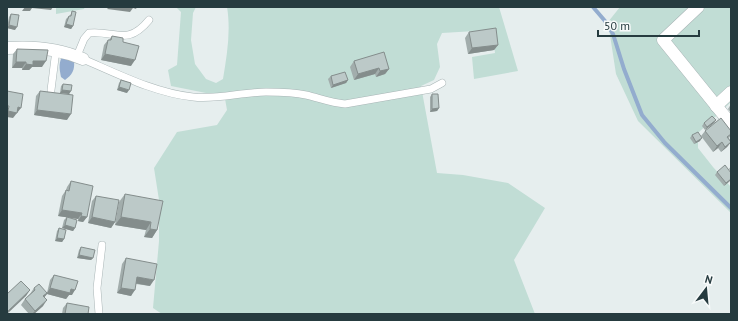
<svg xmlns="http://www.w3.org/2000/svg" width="738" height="321" viewBox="0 0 738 321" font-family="'PT Sans',sans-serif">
<rect width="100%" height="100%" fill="#e6eeee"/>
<g fill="#c1ddd5">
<polygon points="56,7 85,7 84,9 56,14"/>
<path d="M176,7h20l-3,6 -2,27 4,24 11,15 10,4 7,-4c4,-24 8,-48 4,-72h272l19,64 -44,8 -2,-22 23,-4 -3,-23 -50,3 -5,11 3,23 -6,13 -13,6 16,87 26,2 45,8 37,25 -31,52 21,54h-373l-9,-6 6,-67v-41l-5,-32 23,-36 40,-7 10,-15 -3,-17h-18l-35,-7 -3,-16 9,-5 4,-53z"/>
<polygon points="620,7 731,7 731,102 698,133 698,148 713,167 731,187 731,213 638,121 616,74 608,22"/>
</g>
<path fill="#93acce" d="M62,57l12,4c1,9 -2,14 -9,19l-4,-3c-1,-6 -3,-13 1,-20z"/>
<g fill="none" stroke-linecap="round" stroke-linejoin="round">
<polyline stroke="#93acce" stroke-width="4" points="593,7 605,21 613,34 624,69 642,115 665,143 731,208"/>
<g stroke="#a9b5b6" stroke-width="8">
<g id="lane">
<path d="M77,56l7,-17 5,-6c26,-3 38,14 60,-13"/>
<path d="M83,59c35,15 72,34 110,38 24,3 49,-5 73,-5 13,0 27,0 40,3 13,3 25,8 39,9l86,-15 11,-6"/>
<polyline points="51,90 56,50"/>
<polyline points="99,314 97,288 102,245"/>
</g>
</g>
<g stroke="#a9b5b6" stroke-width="13">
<g id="street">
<polyline points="698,7 663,40 731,124"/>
<path d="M7,48c27,-2 51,0 76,11"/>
<polyline points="716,106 731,92"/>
</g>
</g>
<use href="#lane" stroke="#fff" stroke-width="7"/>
<use href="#street" stroke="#fff" stroke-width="12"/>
</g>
<g fill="#a2adac">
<polygon points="72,11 73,26 71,29 64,27 66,19 69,16 70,16"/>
<polygon points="11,14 15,30 7,28 9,17"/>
<polygon points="469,32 498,45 494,50 468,54 465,38"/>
<polygon points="112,36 123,42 131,66 101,60 104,45 108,40 109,40"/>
<polygon points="17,49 42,67 32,67 29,70 22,70 22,68 12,68 13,54"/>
<polygon points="354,61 389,69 385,74 376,77 375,74 354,80 350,67"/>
<polygon points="331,76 348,80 346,83 331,88 328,79"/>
<polygon points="121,80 127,93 117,90 119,83"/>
<polygon points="63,84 71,91 69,94 60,93 61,86"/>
<polygon points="40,91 67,120 34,115 36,96"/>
<polygon points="432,94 439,108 437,111 430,112 430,97"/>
<polygon points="731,104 731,113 728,109"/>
<polygon points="716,120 714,123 705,130 702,126 704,123"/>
<polygon points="705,131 731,131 731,135 729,138 731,142 727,147 721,152 718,148 713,152 701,136"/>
<polygon points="692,135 700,141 694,144 690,138"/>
<polygon points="731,166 731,172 729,169"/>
<polygon points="717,172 731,180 724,186 715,175"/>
<polygon points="71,181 87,217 83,222 78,221 78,219 58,216 62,196 66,190 67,187"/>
<polygon points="125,194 157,230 152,238 144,237 146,230 115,225 119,202"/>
<polygon points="96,196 115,222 111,228 88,223 92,201"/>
<polygon points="67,217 75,228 73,231 62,228 64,220"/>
<polygon points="59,228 64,239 62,242 55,241 57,231"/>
<polygon points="81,247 93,258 91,260 77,258 79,250"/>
<polygon points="126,258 150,286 136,284 131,296 117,293 122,264"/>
<polygon points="54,275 72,295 69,295 66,299 47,294 44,297 43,306 34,314 29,314 21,305 25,299 30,294 34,288 47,293 50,280"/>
<polygon points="67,303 88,314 62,314 63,308"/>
</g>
<g fill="#848d8c">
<polygon points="25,7 53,7 51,10 32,8 30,11 22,11"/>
<polygon points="109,7 137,7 136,9 133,8 130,12 107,9"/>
<polygon points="66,24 73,26 71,29 64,27"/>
<polygon points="9,25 17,27 15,30 7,28"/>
<polygon points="498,45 494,50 468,54 472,48"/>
<polygon points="105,54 135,60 131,66 101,60"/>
<polygon points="33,61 46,61 42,67 32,67 29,70 22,70 26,64"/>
<polygon points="16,62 26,62 22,68 12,68"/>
<polygon points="379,68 375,74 354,80 358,74"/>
<polygon points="389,69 385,74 376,77 380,71"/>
<polygon points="348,80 346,83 331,88 333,85"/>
<polygon points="119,87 129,90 127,93 117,90"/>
<polygon points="62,90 71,91 69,94 60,93"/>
<polygon points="18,107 21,108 13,118 7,117 7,113 8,111"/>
<polygon points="439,108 437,111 430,112 432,109"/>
<polygon points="37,110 71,114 67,120 34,115"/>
<polygon points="716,120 714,123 705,130 707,127"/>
<polygon points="702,138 700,141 694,144 696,142"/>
<polygon points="722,142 718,148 713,152 717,146"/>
<polygon points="731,142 727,147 721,152 725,147"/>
<polygon points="731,179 731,180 724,186 726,183"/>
<polygon points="62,210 82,213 78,219 58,216"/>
<polygon points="81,216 87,217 83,222 78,221"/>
<polygon points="92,217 115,222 111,228 88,223"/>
<polygon points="121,217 151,222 146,230 115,225"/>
<polygon points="65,225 75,228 73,231 62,228"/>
<polygon points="150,229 157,230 152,238 144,237"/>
<polygon points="57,238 64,239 62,242 55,241"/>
<polygon points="79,255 93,258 91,260 77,258"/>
<polygon points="137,277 154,280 150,286 134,283"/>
<polygon points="50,288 71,289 75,290 72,295 69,295 66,299 47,294 43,299 43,296 47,293"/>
<polygon points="121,288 135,290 131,296 117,293"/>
<polygon points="30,290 26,296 7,314 7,312"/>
<polygon points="47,300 43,306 34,314 32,314 35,311"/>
</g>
<g fill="#bcc9c8" stroke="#848d8c">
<polygon points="72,11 76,12 73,26 66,24 69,16 71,16"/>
<polygon points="11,14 19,15 17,27 9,25"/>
<polygon points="496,28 498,45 472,48 469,32"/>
<polygon points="112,36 123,38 123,42 139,46 135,60 105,54 108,40 111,40"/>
<polygon points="17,49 48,50 46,61 33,61 33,65 26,64 26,62 16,62"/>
<polygon points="384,52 389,69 380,71 379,68 358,74 354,61"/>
<polygon points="345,72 348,80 333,85 331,76"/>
<polygon points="121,80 131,83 129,90 119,87"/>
<polygon points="63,84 72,85 71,91 62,90"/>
<polygon points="7,91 23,94 21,108 18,107 17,113 8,111 9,106 7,106"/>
<polygon points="40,91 73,95 71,114 37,110"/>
<polygon points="432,94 438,94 439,108 432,109"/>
<polygon points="712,116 716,120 707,127 704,123"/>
<polygon points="721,118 731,131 731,134 727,137 731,142 725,147 722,142 717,146 705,131"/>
<polygon points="698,132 702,138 696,142 692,135"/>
<polygon points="725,165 731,173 731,179 726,183 717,172"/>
<polygon points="71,181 93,186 87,217 81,216 82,213 62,210 66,190 69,191"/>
<polygon points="125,194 163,201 157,230 150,229 151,222 121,217"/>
<polygon points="96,196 119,200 115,222 92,217"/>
<polygon points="67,217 77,220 75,228 65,225"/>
<polygon points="59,228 66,230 64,239 57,238"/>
<polygon points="81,247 95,250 93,258 79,255"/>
<polygon points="126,258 157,264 154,280 137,277 135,290 121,288"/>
<polygon points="54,275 78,281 75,290 71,289 70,293 50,288"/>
<polygon points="21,281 30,290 7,312 7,294"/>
<polygon points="39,284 47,293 43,296 47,300 35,311 25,299 35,290 34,288"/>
<polygon points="67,303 89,307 88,314 65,314"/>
</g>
<rect width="738" height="321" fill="none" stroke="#263b3f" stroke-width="16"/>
<g transform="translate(706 289) rotate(16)" stroke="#f7fafa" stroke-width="3" paint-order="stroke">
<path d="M0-3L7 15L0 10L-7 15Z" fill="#263b3f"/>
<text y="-6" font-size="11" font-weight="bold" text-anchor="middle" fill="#263b3f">N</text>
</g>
<path d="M598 30v6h101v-6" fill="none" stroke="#263b3f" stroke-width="2"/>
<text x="604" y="30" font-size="12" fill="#263b3f" stroke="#f7fafa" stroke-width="3" paint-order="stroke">50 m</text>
</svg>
